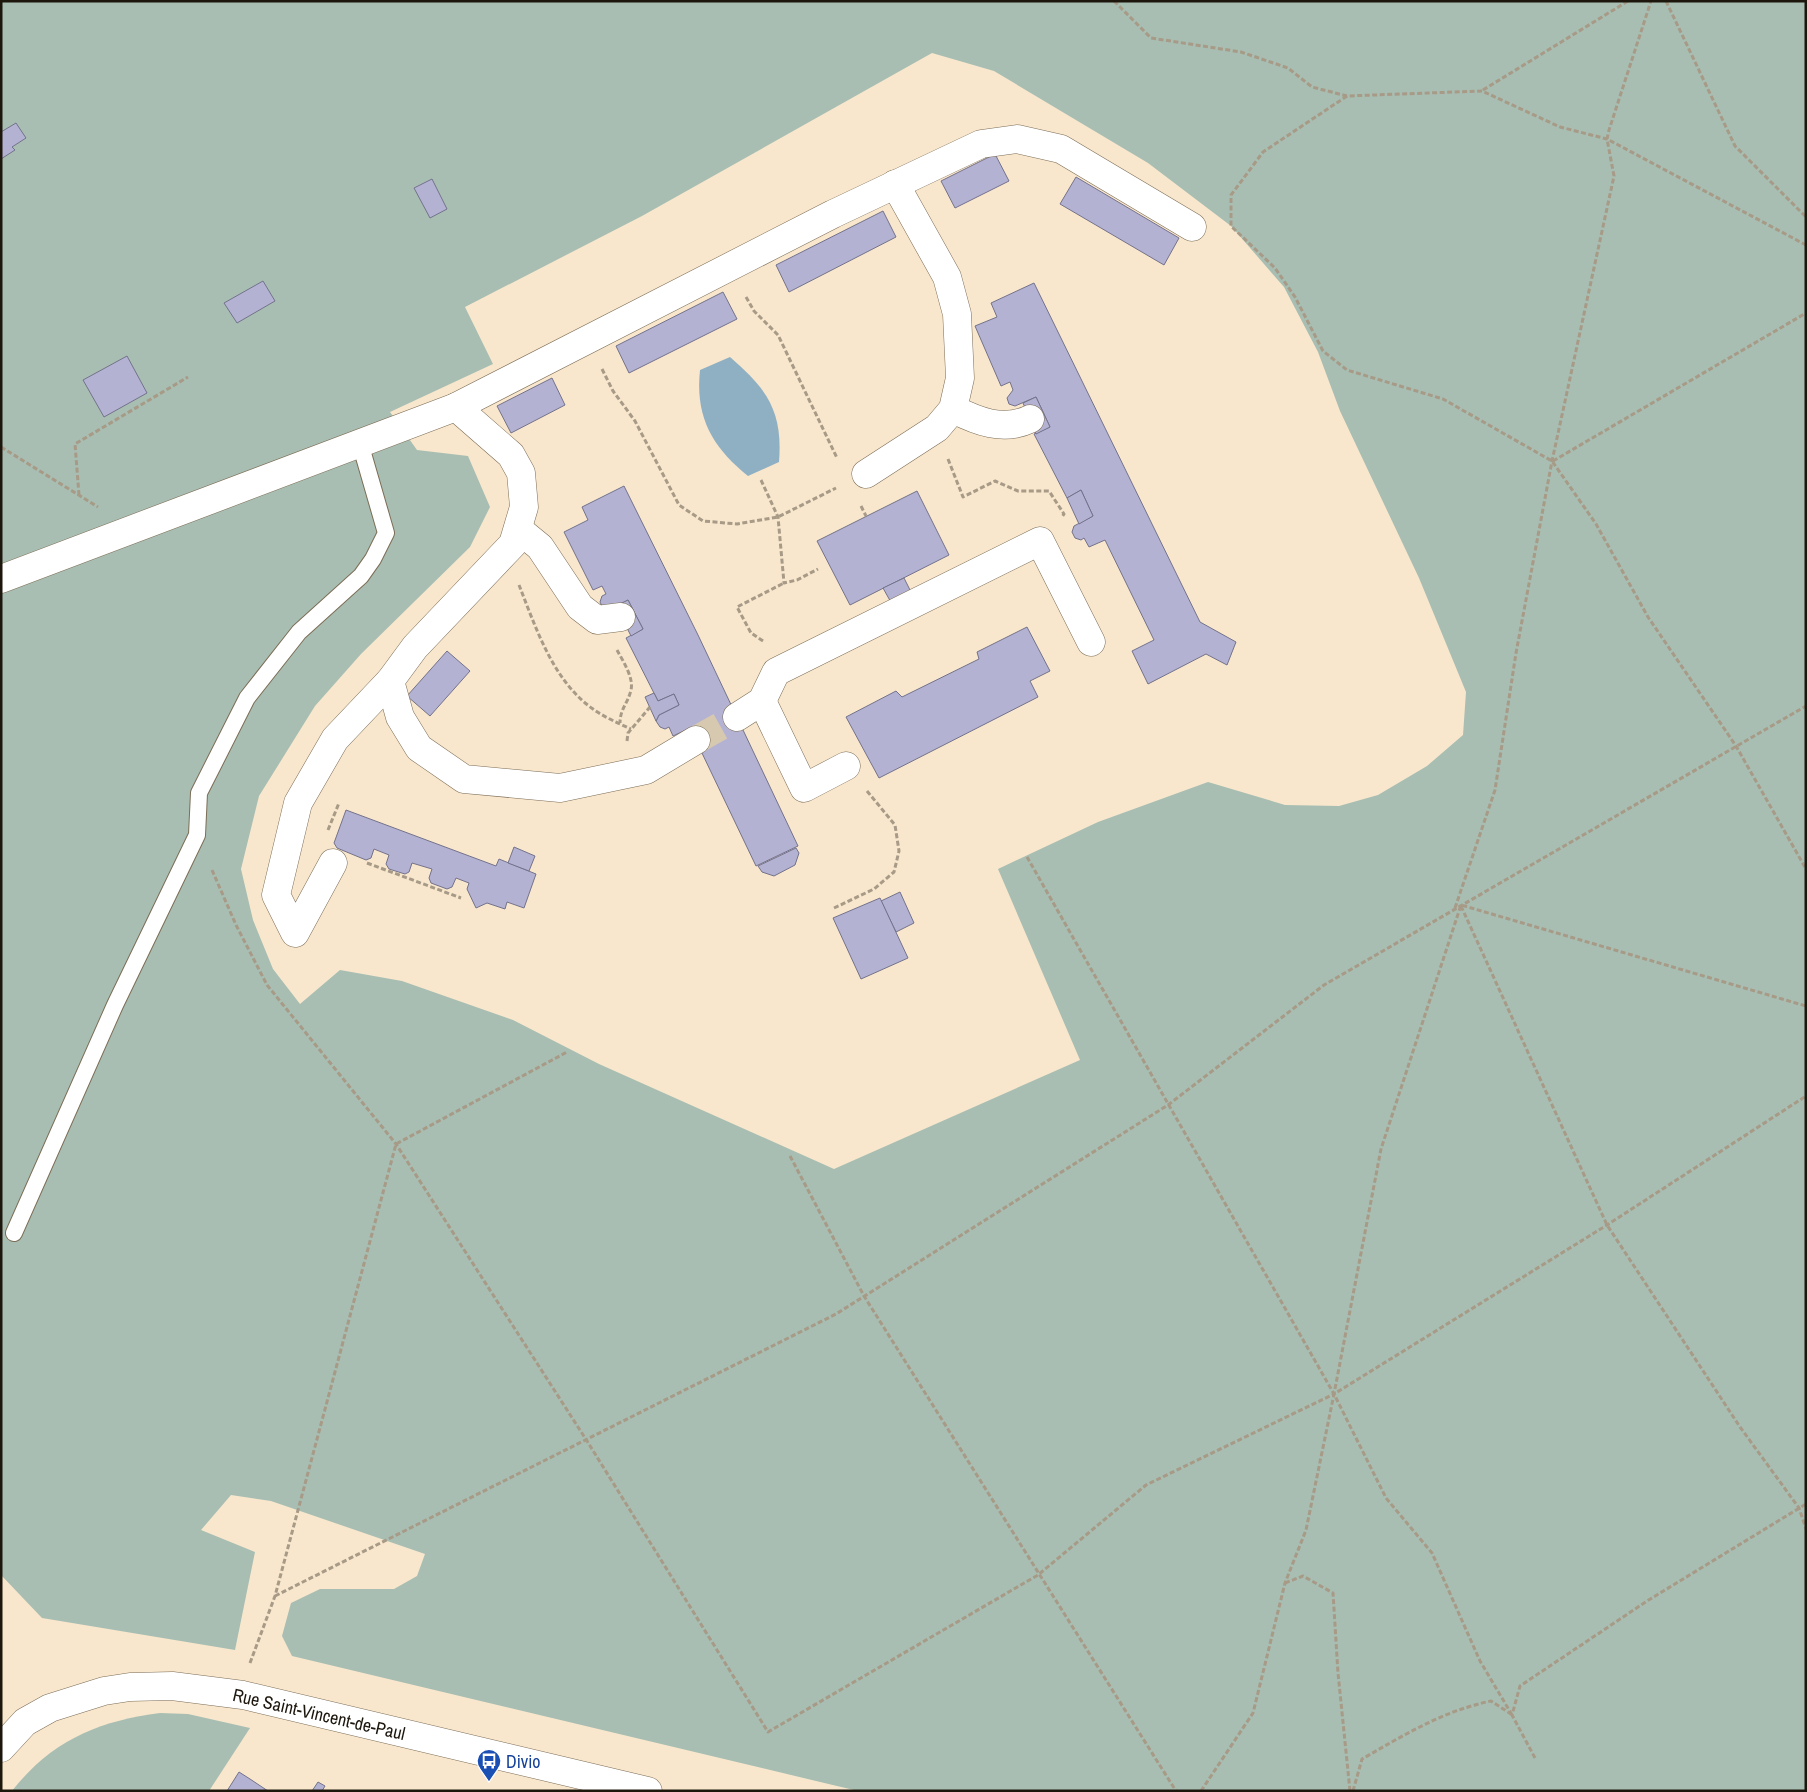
<svg xmlns="http://www.w3.org/2000/svg" width="1807" height="1792" viewBox="0 0 1807 1792" font-family="'Archivo Narrow',sans-serif">
<rect width="100%" height="100%" fill="#f8e7cd"/>
<g fill="#a8beb2" fill-rule="evenodd">
<path d="M1,1h1805v1790h-948l-566,-135 -10,-20 9,-33 29,-14h74l23,-13 8,-22 -154,-53 -40,-6 -30,35 54,22 -20,98 -193,-32 -41,-43zM932,53l62,18 154,92 83,63 53,61 34,65 22,59 79,167 47,114 -3,43 -36,31 -49,29 -39,11 -54,-1 -77,-23 -110,40 -100,47 82,191 -246,109 -235,-105 -86,-44 -111,-39 -62,-11 -40,34 -27,-35 -20,-49 -12,-51 18,-73 56,-90 46,-52 109,-107 20,-40 -22,-51 -51,-6 -27,-38 103,-48 -28,-57 177,-91z"/>
<path d="M160,1713l28,1 62,14 -41,63h-197c39,-50 86,-70 148,-78z"/>
</g>
<path fill="#8fb0c3" d="M730,357c37,32 53,54 49,105l-31,14c-36,-29 -53,-59 -48,-106z"/>
<g fill="#b4b2d2" stroke="#73728b">
<polygon points="16,123 26,138 12,147 15,150 1,159 1,132"/>
<polygon points="995,154 1009,181 955,208 941,181"/>
<polygon points="1076,177 1179,238 1164,265 1060,204"/>
<polygon points="432,179 447,209 430,218 414,188"/>
<polygon points="883,211 896,237 789,292 776,265"/>
<polygon points="263,281 275,301 237,323 224,303"/>
<polygon points="1034,283 1200,622 1236,642 1227,665 1206,654 1148,684 1132,651 1154,640 1105,540 1089,547 1084,538 1081,540 1075,538 1072,532 1074,526 1093,516 1081,490 1067,498 1034,434 1050,427 1036,397 1015,406 1009,404 1007,398 1013,390 1010,382 1001,386 975,326 997,317 991,303"/>
<polygon points="723,292 737,319 629,373 616,346"/>
<polygon points="127,356 147,393 104,417 83,380"/>
<polygon points="552,378 565,405 511,433 497,406"/>
<polygon points="1036,397 1050,427 1036,434 1023,403"/>
<polygon points="624,486 698,635 798,846 756,866 690,728 673,736 669,727 665,729 660,727 656,721 659,715 679,705 674,694 658,701 626,638 643,629 628,600 609,610 603,608 600,602 602,596 606,594 602,586 593,590 564,532 588,520 582,507"/>
<polygon points="1081,490 1093,516 1079,524 1067,498"/>
<polygon points="917,491 949,555 850,605 817,541"/>
<polygon points="904,578 913,596 893,606 883,588"/>
<polygon points="628,600 643,629 631,636 616,606"/>
<polygon points="1027,627 1050,671 1030,681 1038,697 879,778 846,717 896,691 902,697 979,659 977,652"/>
<polygon points="447,651 470,671 430,716 407,696"/>
<polygon points="654,693 658,701 674,694 679,705 659,715 656,721 645,697"/>
<polygon points="346,810 496,866 499,859 536,874 524,908 507,902 505,909 487,903 476,908 467,889 469,883 456,878 452,887 447,889 431,883 429,878 432,869 412,863 409,872 405,874 389,869 386,864 389,855 374,849 371,858 366,860 337,848 334,843"/>
<polygon points="514,847 535,856 529,871 508,863"/>
<polygon points="796,848 799,853 795,865 774,876 762,872 758,866"/>
<polygon points="900,892 914,923 896,932 881,901"/>
<polygon points="880,898 908,958 861,979 833,918"/>
<polygon points="239,1772 250,1779 268,1791 227,1791"/>
<polygon points="318,1782 325,1786 322,1791 312,1791"/>
</g>
<g fill="none" stroke-linecap="round" stroke-linejoin="round">
<polyline stroke="#d7c8b0" stroke-width="28" stroke-dasharray="28 14" stroke-linecap="butt" points="696,740 737,717"/>
<g stroke="#7c6d56" stroke-width="18">
<polyline id="service" points="14,1233 115,1005 197,835 199,793 247,698 299,632 361,576 373,559 386,533 360,443"/>
</g>
<g stroke="#7c6d56" stroke-width="29">
<g id="minor">
<polyline points="456,407 511,455 521,473 524,507 513,544 415,647 390,681 400,717 419,748 464,779 560,788 646,770 696,740"/>
<path d="M953,409c24,12 50,23 77,10"/>
<polyline points="866,474 937,428 953,409 960,378 957,314 947,277 895,184"/>
<polyline points="518,529 540,547 580,607 597,620 621,617"/>
<polyline points="1,579 456,407 833,214 981,144 1017,139 1061,149 1192,227"/>
<polyline points="762,701 804,788 846,766"/>
<polyline points="737,717 762,701 776,672 1040,541 1091,642"/>
<polyline points="333,863 295,933 276,895 298,803 335,739 390,681"/>
<polyline points="1,1748 25,1722 50,1708 104,1691 130,1687 172,1686 243,1695 648,1791"/>
</g>
</g>
<g stroke="#a79a87" stroke-width="3" stroke-dasharray="5 2.5" stroke-linecap="butt">
<polyline points="1114,1 1151,38 1241,52 1288,68 1312,87 1347,96 1482,91 1560,127 1607,139 1806,245"/>
<polyline points="1666,1 1735,146 1806,217"/>
<polyline points="1483,90 1628,1"/>
<polyline points="1347,96 1263,152 1231,195 1231,226 1275,268 1295,297 1323,351 1347,370 1443,399 1552,461 1596,524 1648,617 1736,746 1806,869"/>
<polyline points="746,297 754,311 778,335 837,458"/>
<polyline points="602,369 613,391 635,421 679,505 703,521 737,524 778,517 836,488"/>
<polyline points="1,447 98,507"/>
<polyline points="948,459 963,497 995,481 1018,491 1049,491 1064,514 1062,517"/>
<polyline points="1553,461 1806,313"/>
<polyline points="761,480 778,517 784,583 797,580 818,569"/>
<polyline points="79,495 75,444 188,377"/>
<polyline points="861,506 866,516"/>
<path d="M519,585c17,43 34,96 74,124 11,8 25,14 38,20"/>
<polyline points="763,641 751,633 737,607 784,583"/>
<path d="M617,650c6,11 17,28 14,40 -3,13 -11,19 -11,33"/>
<polyline points="627,741 628,733 650,707"/>
<polyline points="328,830 339,803"/>
<polyline points="1027,857 1334,1394 1386,1498 1432,1553 1480,1661 1512,1715"/>
<polyline points="367,863 461,898"/>
<polyline points="212,870 236,925 267,985 396,1144 587,1441 768,1732 1038,1575 1146,1485 1334,1394 1381,1149 1461,905 1806,1006"/>
<polyline points="1461,906 1607,1225 1740,1427 1799,1508 1806,1529"/>
<polyline points="834,908 874,889 894,872 899,851 895,825 867,791"/>
<polyline points="1455,908 1495,790 1516,653 1552,461 1614,176 1607,139 1609,130 1651,1"/>
<polyline points="790,1156 864,1296 1176,1791"/>
<polyline points="1285,1583 1303,1576 1333,1593 1338,1673 1350,1791"/>
<polyline points="275,1596 836,1314 1168,1105 1324,985 1806,706"/>
<polyline points="250,1663 275,1596 396,1144 567,1052"/>
<polyline points="1535,1758 1512,1715 1520,1686 1647,1601 1806,1504"/>
<polyline points="1201,1791 1253,1713 1285,1583 1306,1530 1334,1394 1607,1225 1806,1096"/>
<path d="M1353,1791l9,-32c42,-24 81,-48 129,-58l20,13"/>
</g>
<use href="#service" stroke="#fff" stroke-width="16"/>
<use href="#minor" stroke="#fff" stroke-width="28"/>
</g>
<defs>
<g id="bus-pin" transform="scale(1.25)"><path d="M0 17L-7.5 6A9.5 9.5 0 1 1 7.5 6Z" fill="#1a4fb4" stroke="#fff"/><path d="M-5-6H5V4H4V6H2V4H-2V6H-4V4H-5ZM-3.5-4V0h7V-4ZM-3.5 1.2v1.5H-2V1.2ZM2 1.2v1.5H3.5V1.2Z" fill="#fff"/></g>
</defs>
<g fill-rule="evenodd">
<use href="#bus-pin" x="489" y="1761"/>
</g>
<g text-anchor="middle" dominant-baseline="central" stroke-width="4.5" stroke-linejoin="round" paint-order="stroke">
<g font-size="18" fill="#1c160d" stroke="#fff">
<text transform="translate(319 1714) rotate(13)">Rue Saint-Vincent-de-Paul</text>
</g>
<g font-size="18" fill="#164399" stroke="#fff" text-anchor="start">
<text x="506" y="1761">Divio</text>
</g>
</g>
<rect width="1807" height="1792" fill="none" stroke="#1c160d" stroke-width="5"/>
</svg>
